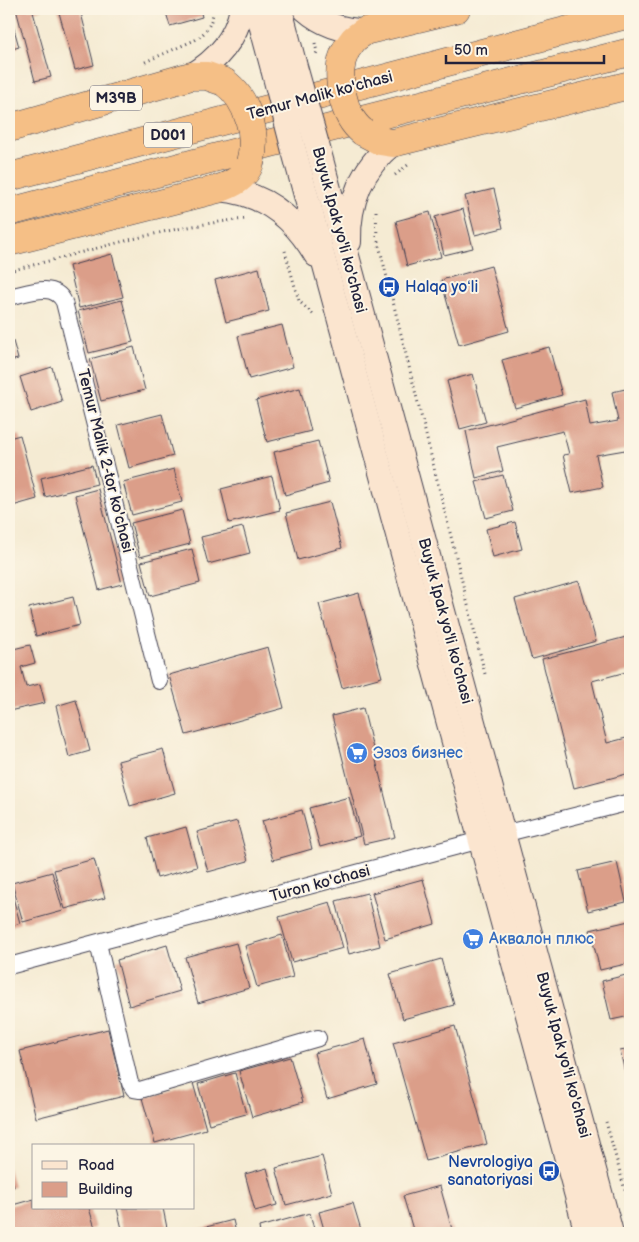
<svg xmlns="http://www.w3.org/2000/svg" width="639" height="1242" viewBox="0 0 639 1242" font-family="'Balsamiq Sans',sans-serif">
<rect width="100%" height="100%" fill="#fcf5e5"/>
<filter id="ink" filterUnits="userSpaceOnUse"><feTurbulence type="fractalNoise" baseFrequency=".02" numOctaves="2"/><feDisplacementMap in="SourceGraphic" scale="10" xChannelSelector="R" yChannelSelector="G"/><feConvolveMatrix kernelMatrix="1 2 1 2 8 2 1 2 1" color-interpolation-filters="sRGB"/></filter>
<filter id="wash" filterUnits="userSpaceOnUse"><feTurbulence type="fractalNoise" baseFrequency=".0096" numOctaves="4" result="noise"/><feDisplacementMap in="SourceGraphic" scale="20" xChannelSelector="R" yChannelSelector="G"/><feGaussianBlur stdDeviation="1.12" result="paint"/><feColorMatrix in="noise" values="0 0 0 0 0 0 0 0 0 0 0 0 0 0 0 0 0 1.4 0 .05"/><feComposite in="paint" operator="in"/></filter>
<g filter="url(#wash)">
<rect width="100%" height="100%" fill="#f5ebd3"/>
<g id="blocks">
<g fill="#db9e89">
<polygon points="16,9 43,9 33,12 51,77 35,81"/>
<polygon points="58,9 80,9 94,65 75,70"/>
<polygon points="165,9 200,9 202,17 170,26"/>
<polygon points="9,11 19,47 9,50"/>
<polygon points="494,189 503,228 475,235 465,196"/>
<polygon points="463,209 473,248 444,255 435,217"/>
<polygon points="430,212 441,257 407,266 396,221"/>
<polygon points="112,254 123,297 79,308 69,266"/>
<polygon points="491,266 509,331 459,345 441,280"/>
<polygon points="259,268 269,311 226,322 215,280"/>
<polygon points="122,300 133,342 89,353 78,311"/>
<polygon points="282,325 293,367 249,379 238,336"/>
<polygon points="9,327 18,359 9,361"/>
<polygon points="134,347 145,390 101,401 90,359"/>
<polygon points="549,347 562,395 515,408 502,360"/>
<polygon points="52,367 62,402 31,412 20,377"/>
<polygon points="473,374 486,422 460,429 447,381"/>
<polygon points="300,388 311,431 267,442 256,400"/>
<polygon points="630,388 630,473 625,450 596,455 603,487 572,493 563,455 569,454 563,431 497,447 503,471 476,478 466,431 585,399 590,426 618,421 612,392"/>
<polygon points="162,414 173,456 129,468 118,425"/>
<polygon points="20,435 37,499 9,507 9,438"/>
<polygon points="318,441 329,483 285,495 274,452"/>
<polygon points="92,465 97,484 45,497 41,478"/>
<polygon points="174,469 182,502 132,515 123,482"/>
<polygon points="503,475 513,511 486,518 476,482"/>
<polygon points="272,476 280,510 229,523 221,489"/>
<polygon points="98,489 122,584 99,590 75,495"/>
<polygon points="330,502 342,548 298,560 286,513"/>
<polygon points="182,510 190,544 140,557 131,523"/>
<polygon points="515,522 522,549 493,557 486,529"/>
<polygon points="243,527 250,553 208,564 201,537"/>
<polygon points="192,549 200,583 150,596 141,562"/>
<polygon points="579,581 596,641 533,659 531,657 515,599"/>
<polygon points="359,593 382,677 342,688 319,604"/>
<polygon points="73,597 80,625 36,636 29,608"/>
<polygon points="630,636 630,671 592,681 607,743 630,737 630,773 574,788 542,659"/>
<polygon points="30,645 35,663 21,667 26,687 40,684 45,703 9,711 9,650"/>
<polygon points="268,647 284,708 186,735 169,675"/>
<polygon points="76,700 90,751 69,757 56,706"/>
<polygon points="363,708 395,837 364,844 332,716"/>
<polygon points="163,749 175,793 130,806 118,761"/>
<polygon points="349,797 360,836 320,847 309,808"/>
<polygon points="302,810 312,849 273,860 262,821"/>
<polygon points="237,821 248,861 208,872 197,832"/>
<polygon points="186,827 197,867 157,878 147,838"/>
<polygon points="94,859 105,898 65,909 54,870"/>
<polygon points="617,862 626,902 588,911 578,871"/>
<polygon points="52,872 63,911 23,922 12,883"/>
<polygon points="423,879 435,924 385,939 372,893"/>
<polygon points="9,883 20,923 9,927"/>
<polygon points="367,893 380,946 349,954 336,901"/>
<polygon points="330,902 343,948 292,962 279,917"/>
<polygon points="629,921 630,963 600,970 590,930"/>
<polygon points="282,935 293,977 257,987 245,946"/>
<polygon points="236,943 249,988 198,1003 185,957"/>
<polygon points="167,945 180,991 129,1006 117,960"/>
<polygon points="441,959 454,1005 403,1019 390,974"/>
<polygon points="630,974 630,1016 611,1020 602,981"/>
<polygon points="455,1026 487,1144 426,1161 393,1043"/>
<polygon points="108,1029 124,1096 36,1118 20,1051"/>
<polygon points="365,1039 377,1084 327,1099 314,1053"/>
<polygon points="630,1049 630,1094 620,1051"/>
<polygon points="290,1057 303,1102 252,1117 239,1071"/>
<polygon points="235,1073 246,1114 209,1124 198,1084"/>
<polygon points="193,1083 206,1129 155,1143 142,1098"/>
<polygon points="322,1156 332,1193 286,1205 276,1168"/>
<polygon points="9,1168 14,1187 9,1188"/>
<polygon points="267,1168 277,1205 255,1211 245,1174"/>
<polygon points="440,1186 453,1233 414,1233 403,1196"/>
<polygon points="34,1199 34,1208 89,1208 95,1228 77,1233 9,1233 9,1206"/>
<polygon points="353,1203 362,1233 325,1233 319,1212"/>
<polygon points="117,1208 163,1208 168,1233 123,1233"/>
<polygon points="310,1213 315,1233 260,1233 259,1227"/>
<polygon points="233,1220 236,1233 183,1233"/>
</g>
</g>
</g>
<g filter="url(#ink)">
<use href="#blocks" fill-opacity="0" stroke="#424052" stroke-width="1"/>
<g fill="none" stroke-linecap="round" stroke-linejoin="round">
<g stroke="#424052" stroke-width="18">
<g id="minor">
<path d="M9,297c19,-4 45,-16 55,5l95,379"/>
<polyline points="98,943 130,1083 134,1089 140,1090 318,1038"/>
<polyline points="9,966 503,834 630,802"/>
</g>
</g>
<g stroke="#424052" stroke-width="26">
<g id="secondary">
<polyline points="257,9 273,69"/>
<polyline points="280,9 294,63"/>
<path d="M305,9c17,15 37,22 60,22"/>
<path d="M191,76c26,-15 45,-38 51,-67"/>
<polyline points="317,145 611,1233"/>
<polyline points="294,151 587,1233"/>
<path d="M218,189c45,3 76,28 98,66"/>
<path d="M349,242c-1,-39 13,-74 44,-99"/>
</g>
</g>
<g stroke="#424052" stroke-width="29">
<g id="trunk">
<polyline points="346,50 354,39 365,31 456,9"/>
<polyline points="9,128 191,76 207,76 224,82"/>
<polyline points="363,132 380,141 393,143 630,85"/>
<polyline points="9,177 630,14"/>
<polyline points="9,212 267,144 630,52"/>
<path d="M9,242l209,-53c15,-5 27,-11 32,-26"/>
</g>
</g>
<g stroke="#424052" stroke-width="3" stroke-dasharray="1 4" stroke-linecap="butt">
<path d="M195,40c12,-7 17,-18 19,-31"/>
<polyline points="315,43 317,52 315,56"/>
<polyline points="145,62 195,40"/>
<polyline points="395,175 408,165"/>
<polyline points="376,211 377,237 485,674"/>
<polyline points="285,251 299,301 315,316"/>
<path d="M9,271c79,-19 156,-45 237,-52"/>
<polyline points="606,1122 630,1208"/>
</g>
<use href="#minor" stroke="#fff" stroke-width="16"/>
<use href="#secondary" stroke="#fbe5cf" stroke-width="24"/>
<use href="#trunk" stroke="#f5bf86" stroke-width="28"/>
<g stroke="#424052" stroke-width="26" stroke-linecap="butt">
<g id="secondary-bridge">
<polyline points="294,63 317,145"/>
<polyline points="273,69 294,151"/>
</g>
</g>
<g stroke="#424052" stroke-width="29" stroke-linecap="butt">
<g id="trunk-bridge">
<path d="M346,50c-12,23 -4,66 17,82"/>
<path d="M224,82c24,17 34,53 26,81"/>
</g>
</g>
<use href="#secondary-bridge" stroke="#fbe5cf" stroke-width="24"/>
<use href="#trunk-bridge" stroke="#f5bf86" stroke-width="28"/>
</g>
</g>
<defs>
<g id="bus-disc" transform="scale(1.125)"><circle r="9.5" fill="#1a4fb4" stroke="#fcf5e5"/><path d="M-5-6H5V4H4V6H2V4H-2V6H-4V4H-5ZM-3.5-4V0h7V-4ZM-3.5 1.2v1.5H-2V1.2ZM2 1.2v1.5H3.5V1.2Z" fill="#fff"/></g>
<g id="supermarket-disc" transform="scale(1.125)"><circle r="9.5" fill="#3f7fe0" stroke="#fcf5e5"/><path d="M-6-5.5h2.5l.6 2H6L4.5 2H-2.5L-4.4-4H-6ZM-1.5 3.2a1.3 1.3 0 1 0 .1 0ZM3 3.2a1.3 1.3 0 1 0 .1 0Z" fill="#fff"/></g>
</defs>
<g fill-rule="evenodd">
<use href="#bus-disc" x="389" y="287"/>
<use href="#supermarket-disc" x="357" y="753"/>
<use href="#supermarket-disc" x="473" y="939"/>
<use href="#bus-disc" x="549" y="1171"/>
</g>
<g text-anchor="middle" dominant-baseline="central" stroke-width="4" stroke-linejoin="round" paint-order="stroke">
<g fill="#fcf5e5" stroke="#63616e" stroke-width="1">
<rect x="90" y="85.5" width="52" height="25" rx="4"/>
<rect x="144" y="122.5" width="48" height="25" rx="4"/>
</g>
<g font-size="15" font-weight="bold" fill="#22223b">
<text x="116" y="98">M39B</text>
<text x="168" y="135">D001</text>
</g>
<g font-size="16" fill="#22223b" stroke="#fcf5e5">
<text transform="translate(320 96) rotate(-15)">Temur Malik ko'chasi</text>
<text transform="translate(339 230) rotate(75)">Buyuk Ipak yo'li ko'chasi</text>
<text transform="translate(105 461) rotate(76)">Temur Malik 2-tor ko'chasi</text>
<text transform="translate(445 621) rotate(75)">Buyuk Ipak yo'li ko'chasi</text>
<text transform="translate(320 884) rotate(-15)">Turon ko'chasi</text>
<text transform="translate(563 1055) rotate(75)">Buyuk Ipak yo'li ko'chasi</text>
</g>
<g font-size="16" fill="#164399" stroke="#fcf5e5" text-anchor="start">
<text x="405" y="287">Halqa yoʻli</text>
<text x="533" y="1162" text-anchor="end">Nevrologiya<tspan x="533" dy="18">sanatoriyasi</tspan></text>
</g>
<g font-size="16" fill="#366cbe" stroke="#fcf5e5" text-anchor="start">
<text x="373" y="753">Эзоз бизнес</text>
<text x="489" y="939">Аквалон плюс</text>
</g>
</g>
<rect width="639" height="1242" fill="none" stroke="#fcf5e5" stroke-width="30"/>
<rect x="32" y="1144" width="162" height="65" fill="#fcf5e5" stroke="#a5a1a1"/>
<rect x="42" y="1161" width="25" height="8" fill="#fbe5cf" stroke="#a5a1a1"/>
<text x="78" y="1170" font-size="15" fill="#22223b">Road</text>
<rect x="42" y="1182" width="25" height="15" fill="#db9e89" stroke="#a5a1a1"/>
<text x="78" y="1194" font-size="15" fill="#22223b">Building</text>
<path d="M446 55v8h158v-8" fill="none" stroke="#22223b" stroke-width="2.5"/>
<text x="454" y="55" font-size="15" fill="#22223b" stroke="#fcf5e5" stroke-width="4" paint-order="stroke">50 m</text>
</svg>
